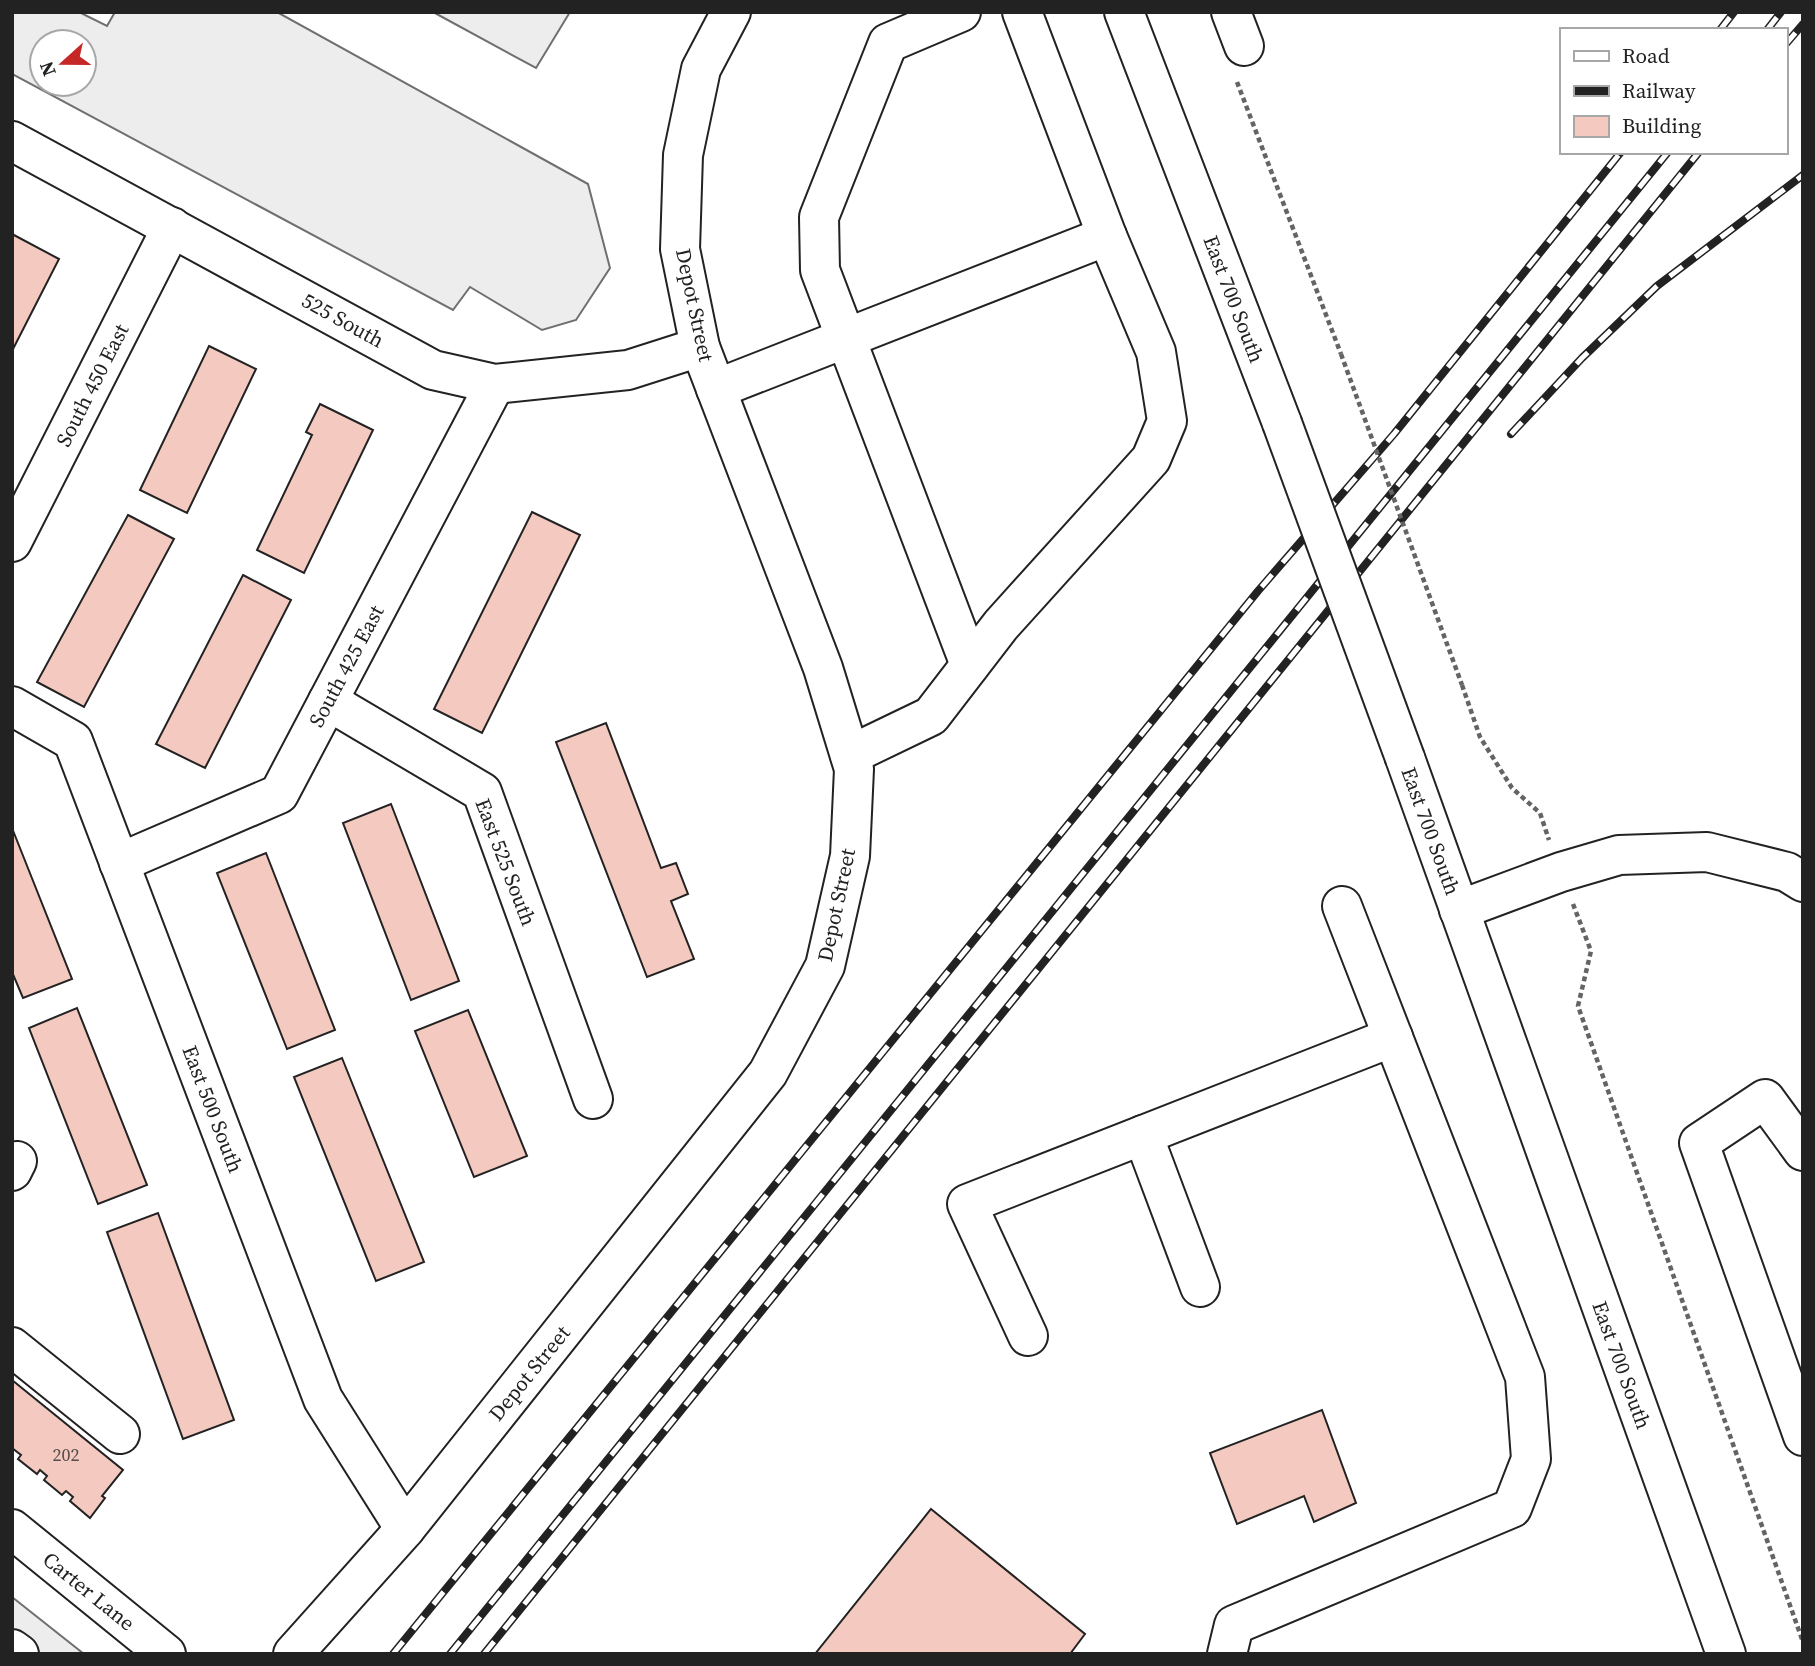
<svg xmlns="http://www.w3.org/2000/svg" width="1815" height="1666" viewBox="0 0 1815 1666" font-family="'Source Serif 4',serif">
<rect width="100%" height="100%" fill="#fff"/>
<g fill="#ededed" stroke="#6f6f6f" stroke-width="2" fill-rule="evenodd">
<path d="M12,12h67l28,14 8,-14h162l311,172 22,84 -34,52 -34,10 -72,-43 -17,23 -441,-236zM42,42h42v42h-42z"/>
<polygon points="433,12 570,12 536,68"/>
<polygon points="12,1597 84,1654 12,1654"/>
</g>
<g fill="#f3c9c0" stroke="#222" stroke-width="2">
<polygon points="12,234 59,259 12,351"/>
<polygon points="209,346 256,369 187,513 140,490"/>
<polygon points="320,404 373,430 304,573 257,550 312,435 306,432"/>
<polygon points="532,512 580,535 482,733 434,709"/>
<polygon points="128,515 174,539 84,707 37,682"/>
<polygon points="243,575 291,600 205,768 156,744"/>
<polygon points="606,723 661,868 676,863 688,894 671,901 694,959 647,977 556,742"/>
<polygon points="391,804 459,981 411,1000 343,823"/>
<polygon points="12,828 72,979 23,998 12,972"/>
<polygon points="266,853 335,1030 287,1049 217,873"/>
<polygon points="77,1008 147,1185 98,1204 29,1028"/>
<polygon points="468,1010 527,1156 474,1177 415,1031"/>
<polygon points="342,1058 424,1262 376,1281 294,1077"/>
<polygon points="158,1213 234,1420 183,1439 107,1232"/>
<polygon points="12,1380 123,1470 102,1496 105,1498 90,1518 70,1501 73,1497 66,1491 62,1495 44,1480 47,1476 40,1470 37,1474 18,1459 21,1455 12,1448"/>
<polygon points="1322,1410 1356,1503 1314,1522 1304,1496 1237,1524 1210,1453"/>
<polygon points="931,1509 1085,1634 1070,1654 815,1654"/>
</g>
<g fill="none" stroke-linecap="round" stroke-linejoin="round">
<g stroke="#222" stroke-width="42">
<g id="minor">
<polyline points="961,12 888,43 819,217 820,270 970,665"/>
<polyline points="1022,12 1107,236"/>
<polyline points="1231,12 1244,46"/>
<polyline points="12,141 433,370 495,384 628,370 700,347"/>
<polyline points="716,389 1107,236 1156,352 1167,421 1151,459 1001,625 931,716 850,755"/>
<polyline points="12,542 172,227"/>
<polyline points="328,701 482,792 593,1099"/>
<polyline points="12,706 73,741 323,1399 405,1529"/>
<polyline points="119,863 279,794 495,384"/>
<polyline points="1459,910 1561,872 1619,855 1707,852 1787,872 1803,882"/>
<polyline points="1143,1135 1200,1287"/>
<polyline points="1803,1151 1765,1099 1699,1143 1803,1436"/>
<polyline points="12,1171 17,1161"/>
<polyline points="1028,1336 967,1204 1393,1037"/>
<polyline points="12,1347 120,1434"/>
<polyline points="12,1529 166,1654"/>
<polyline points="12,1649 19,1654"/>
<polyline points="293,1654 405,1529 768,1073 825,966 850,856 854,769 823,668 700,347 680,249 683,155 701,69 731,12"/>
<polyline points="1227,1654 1234,1625 1512,1508 1531,1459 1525,1377 1342,906"/>
</g>
</g>
<g stroke="#222" stroke-width="42">
<g id="major">
<polyline points="1124,12 1282,423"/>
<polyline points="1405,758 1726,1654"/>
</g>
</g>
<g stroke="#646464" stroke-width="4.5" stroke-dasharray="5 3.5" stroke-linecap="butt">
<polyline points="1237,82 1341,354"/>
<polyline points="1462,685 1480,737 1512,788 1540,813 1549,840"/>
<polyline points="1573,904 1591,951 1578,1006 1803,1642"/>
</g>
<use href="#minor" stroke="#fff" stroke-width="38"/>
<use href="#major" stroke="#fff" stroke-width="38"/>
<g stroke="#222" stroke-width="8">
<g id="rail">
<polyline points="1720,30 1734,12"/>
<polyline points="1767,30 1781,12"/>
<polyline points="1785,45 1803,24"/>
<polyline points="1511,434 1582,358 1657,286 1803,175"/>
<polyline points="393,1654 1258,591 1394,434 1621,152"/>
<polyline points="450,1654 1668,152"/>
<polyline points="484,1654 1699,152"/>
</g>
</g>
<use href="#rail" stroke="#fff" stroke-width="5" stroke-dasharray="16" stroke-linecap="butt"/>
<g stroke="#222" stroke-width="42" stroke-linecap="butt">
<polyline id="major-bridge" points="1282,423 1405,758"/>
</g>
<polyline stroke="#646464" stroke-width="4.5" stroke-dasharray="5 3.5" stroke-linecap="butt" points="1341,354 1462,685"/>
<use href="#major-bridge" stroke="#fff" stroke-width="38"/>
</g>
<g text-anchor="middle" dominant-baseline="central" stroke-width="5" stroke-linejoin="round" paint-order="stroke">
<g font-size="18" fill="#564c4a">
<text x="66" y="1454">202</text>
</g>
<g font-size="21" fill="#222" stroke="#fff">
<text transform="translate(1234 299) rotate(69)">East 700 South</text>
<text transform="translate(695 305) rotate(78)">Depot Street</text>
<text transform="translate(343 320) rotate(29)">525 South</text>
<text transform="translate(92 385) rotate(-63)">South 450 East</text>
<text transform="translate(346 666) rotate(-62)">South 425 East</text>
<text transform="translate(1431 831) rotate(70)">East 700 South</text>
<text transform="translate(506 862) rotate(69)">East 525 South</text>
<text transform="translate(836 905) rotate(-78)">Depot Street</text>
<text transform="translate(213 1109) rotate(69)">East 500 South</text>
<text transform="translate(1622 1365) rotate(70)">East 700 South</text>
<text transform="translate(529 1373) rotate(-51)">Depot Street</text>
<text transform="translate(89 1591) rotate(39)">Carter Lane</text>
</g>
</g>
<rect width="1815" height="1666" fill="none" stroke="#222222" stroke-width="28"/>
<rect x="1560" y="28" width="228" height="126" fill="#ffffff" stroke="#a7a7a7" stroke-width="2"/>
<rect x="1574" y="51" width="35" height="10" fill="#ffffff" stroke="#a7a7a7" stroke-width="2"/>
<text x="1622" y="63" font-size="21" fill="#222222">Road</text>
<rect x="1574" y="86" width="35" height="10" fill="#222222" stroke="#a7a7a7" stroke-width="2"/>
<text x="1622" y="98" font-size="21" fill="#222222">Railway</text>
<rect x="1574" y="116" width="35" height="21" fill="#f3c9c0" stroke="#a7a7a7" stroke-width="2"/>
<text x="1622" y="133" font-size="21" fill="#222222">Building</text>
<g transform="translate(63 63) rotate(249)"><circle r="33" fill="#ffffff" stroke="#a7a7a7" stroke-width="2"/>
<path d="M0-5L12 26L0 18L-12 26Z" fill="#c62828"/>
<text y="-10" font-size="19" font-weight="bold" text-anchor="middle" fill="#222222">N</text>
</g>
</svg>
